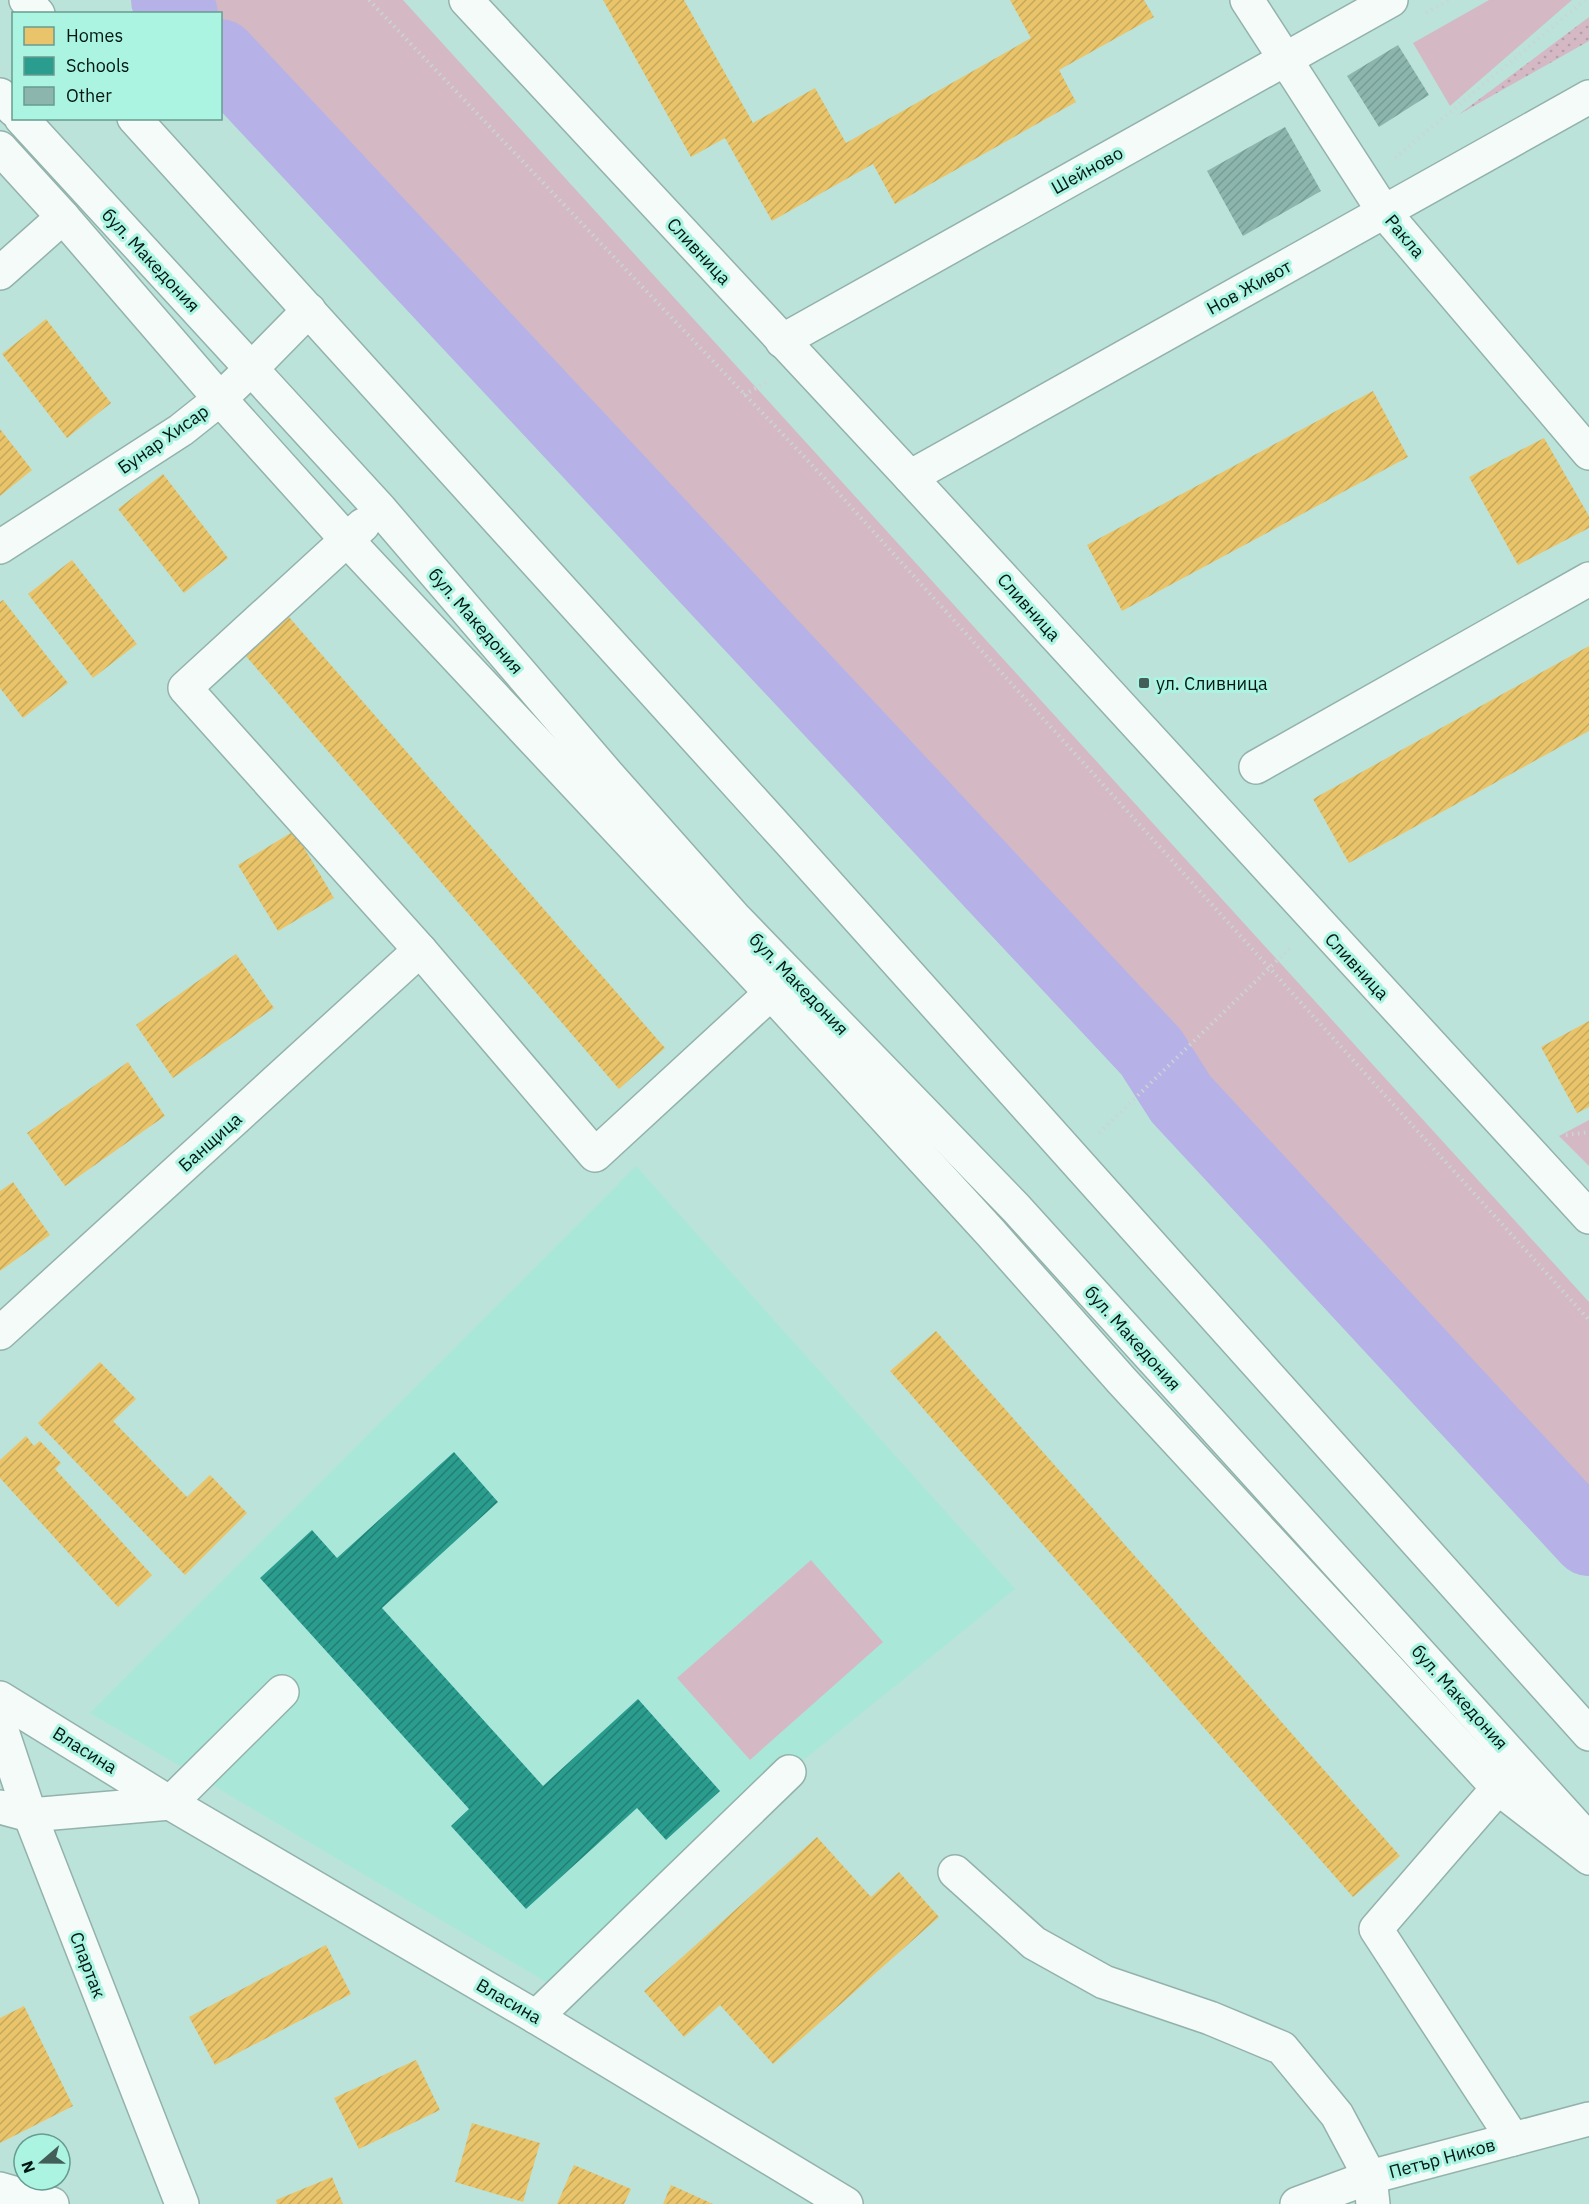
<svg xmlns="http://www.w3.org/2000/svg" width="1589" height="2204" viewBox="0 0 1589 2204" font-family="'IBM Plex Sans',sans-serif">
<defs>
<pattern id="grass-dots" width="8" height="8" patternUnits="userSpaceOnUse" patternTransform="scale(1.5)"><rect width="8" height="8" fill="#d4b9c5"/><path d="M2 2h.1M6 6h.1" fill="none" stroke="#b49ea8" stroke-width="1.8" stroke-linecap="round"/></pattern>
<pattern id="homes-hatch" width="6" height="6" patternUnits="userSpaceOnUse" patternTransform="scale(1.5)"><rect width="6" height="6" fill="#e9c46a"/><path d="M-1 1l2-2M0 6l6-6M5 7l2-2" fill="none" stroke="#c6a85b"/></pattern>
<pattern id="schools-hatch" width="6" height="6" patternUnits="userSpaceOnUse" patternTransform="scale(1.5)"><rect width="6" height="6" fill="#2a9d8f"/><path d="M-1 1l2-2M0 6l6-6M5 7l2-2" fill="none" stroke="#227f73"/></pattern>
<pattern id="building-hatch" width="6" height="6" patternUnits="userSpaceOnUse" patternTransform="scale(1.5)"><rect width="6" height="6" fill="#8cb6ad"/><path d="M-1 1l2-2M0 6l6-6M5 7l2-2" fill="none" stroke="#779c94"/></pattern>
</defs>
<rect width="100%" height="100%" fill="#bce3da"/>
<polygon fill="#a9e8d9" points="636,1166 1015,1589 789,1772 563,1992 90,1713"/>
<polygon fill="url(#grass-dots)" points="1589,17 1589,41 1458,115"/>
<g fill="#d4b9c5">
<polygon points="165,0 403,0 1589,1302 1589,1538 221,60 220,14 177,13"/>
<polygon points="1489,0 1572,0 1450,106 1413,43"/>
<polygon points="1589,1120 1589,1166 1559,1136"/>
<polygon points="811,1560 883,1642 750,1760 677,1678"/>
</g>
<g fill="url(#homes-hatch)">
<polygon points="603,0 684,0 753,123 815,88 846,143 1031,38 1010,0 1144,0 1154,17 1059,70 1076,102 895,204 873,164 772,221 725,138 691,157"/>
<polygon points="46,319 111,403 67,438 2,354"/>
<polygon points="1373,391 1408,457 1122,611 1087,545"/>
<polygon points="0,429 32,470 0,496"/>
<polygon points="1544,438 1589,516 1589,528 1518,565 1469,477"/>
<polygon points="163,474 228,558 184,593 118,509"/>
<polygon points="72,560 137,644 93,678 28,594"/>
<polygon points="3,600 68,683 23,718 0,688 0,602"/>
<polygon points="282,609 665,1048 619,1089 239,648"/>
<polygon points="1589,646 1589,731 1349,863 1313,799"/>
<polygon points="294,831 334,898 278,931 238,865"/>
<polygon points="236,954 274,1008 173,1078 136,1025"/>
<polygon points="1589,1021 1589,1107 1577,1113 1541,1047"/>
<polygon points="128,1062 165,1116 65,1186 27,1133"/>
<polygon points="13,1182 50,1235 0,1271 0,1191"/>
<polygon points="936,1331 1400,1856 1353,1897 890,1371"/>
<polygon points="100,1362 136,1399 113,1421 187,1497 210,1475 247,1513 185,1575 38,1423"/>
<polygon points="26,1436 34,1446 40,1441 61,1463 55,1469 152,1575 118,1607 0,1478 0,1460"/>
<polygon points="817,1837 871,1897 899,1872 939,1917 773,2064 720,2005 684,2037 644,1991"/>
<polygon points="326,1945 351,1994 215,2065 189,2017"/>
<polygon points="24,2006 73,2106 0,2143 0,2018"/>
<polygon points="416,2060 440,2110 359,2149 334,2098"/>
<polygon points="472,2123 540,2143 523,2202 455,2182"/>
<polygon points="574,2165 631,2189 624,2204 557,2204"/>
<polygon points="332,2177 343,2204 277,2204 276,2200"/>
<polygon points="671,2185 713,2204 663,2204"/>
</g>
<polygon fill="url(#schools-hatch)" points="454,1452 498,1502 382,1608 543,1786 638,1699 720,1791 666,1840 637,1808 526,1909 451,1826 469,1809 260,1578 312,1530 337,1558"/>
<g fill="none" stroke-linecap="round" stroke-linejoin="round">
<g stroke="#b6b1e7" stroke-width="74">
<polyline points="168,0 181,14"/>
<polyline points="220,56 1151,1052 1181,1099 1589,1539"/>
</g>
</g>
<g fill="url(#building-hatch)">
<polygon points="1398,45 1429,95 1379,127 1347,76"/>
<polygon points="1285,127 1321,191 1243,236 1207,171"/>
</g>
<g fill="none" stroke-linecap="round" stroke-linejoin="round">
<g stroke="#93b2ab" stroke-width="36">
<g id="minor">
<polyline points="26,0 38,14"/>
<polyline points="466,0 910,477 1589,1217"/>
<polyline points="1247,0 1384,212 1589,453"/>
<polyline points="0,95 14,110"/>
<polyline points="21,118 380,509 608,775 734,917 1016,1208 1585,1836"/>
<polyline points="134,118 790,842 1589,1734"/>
<polyline points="0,148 63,217 220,399 346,539 771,993 990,1232 1122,1381 1498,1788 1589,1858"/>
<polyline points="0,273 63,217"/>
<polyline points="782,341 1391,0"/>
<polyline points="910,477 1589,97"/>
<polyline points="363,525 185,688 420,950 595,1155 771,993"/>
<polyline points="0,547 181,430 220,399 252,368 309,310"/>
<polyline points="1256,767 1589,579"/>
<polyline points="0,1333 420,950"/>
<polyline points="0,1698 170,1803 536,2017 846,2204"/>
<polyline points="0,1725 30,1815 182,2204"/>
<polyline points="1498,1788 1376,1929 1513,2139"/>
<polyline points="170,1803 282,1692"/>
<polyline points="0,1807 30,1815 170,1803"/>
<polyline points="955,1872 1034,1943 1104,1982 1210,2018 1282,2048 1337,2115 1370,2177 1373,2204"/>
<polyline points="536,2017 789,1772"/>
<polyline points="0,2189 52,2204"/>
<polyline points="1297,2204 1370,2177 1589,2119"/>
</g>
</g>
<g stroke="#cad6d3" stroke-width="4" stroke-dasharray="1.5 4.5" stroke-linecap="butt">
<polyline points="369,0 832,486 1589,1320"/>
<polyline points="1426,13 1449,0"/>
<polyline points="1395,158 1585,0"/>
<polyline points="744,395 768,381"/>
<polyline points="1099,1133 1290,948"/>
<polyline points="1566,1135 1589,1132"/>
</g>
<use href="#minor" stroke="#f5fbf9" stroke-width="33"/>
</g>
<rect fill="#425f58" stroke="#abf4e2" stroke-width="2" x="1138" y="677" width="12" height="12" rx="3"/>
<g text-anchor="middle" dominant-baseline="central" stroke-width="6" stroke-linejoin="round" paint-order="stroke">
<g font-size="18" fill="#001812" stroke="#abf4e2">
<text transform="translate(1087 170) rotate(-29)">Шейново</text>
<text transform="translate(1405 236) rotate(50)">Ракла</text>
<text transform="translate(699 251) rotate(47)">Сливница</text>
<text transform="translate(151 260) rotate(47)">бул. Македония</text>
<text transform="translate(1249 287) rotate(-29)">Нов Живот</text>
<text transform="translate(163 439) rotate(-35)">Бунар Хисар</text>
<text transform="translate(1029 607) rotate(48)">Сливница</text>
<text transform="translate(476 621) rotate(49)">бул. Македония</text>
<text transform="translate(1357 966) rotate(47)">Сливница</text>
<text transform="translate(799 984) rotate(46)">бул. Македония</text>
<text transform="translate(210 1142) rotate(-42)">Банщица</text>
<text transform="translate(1133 1338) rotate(48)">бул. Македония</text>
<text transform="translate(1460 1697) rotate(48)">бул. Македония</text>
<text transform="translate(85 1750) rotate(32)">Власина</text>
<text transform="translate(88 1965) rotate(69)">Спартак</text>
<text transform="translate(509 2001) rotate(30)">Власина</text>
<text transform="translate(1442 2158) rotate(-15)">Петър Ников</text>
</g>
<g font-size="18" fill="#001812" stroke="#abf4e2" text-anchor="start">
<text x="1156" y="683">ул. Сливница</text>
</g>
</g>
<rect x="12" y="12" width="210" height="108" fill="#abf4e2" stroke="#679c8f" stroke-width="1.5"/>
<rect x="24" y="27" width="30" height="18" fill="#e9c46a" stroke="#679c8f" stroke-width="1.5"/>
<text x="66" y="42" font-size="18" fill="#001812">Homes</text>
<rect x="24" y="57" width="30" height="18" fill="#2a9d8f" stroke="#679c8f" stroke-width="1.5"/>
<text x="66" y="72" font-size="18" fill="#001812">Schools</text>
<rect x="24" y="87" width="30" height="18" fill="#8cb6ad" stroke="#679c8f" stroke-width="1.5"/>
<text x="66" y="102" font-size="18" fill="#001812">Other</text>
<g transform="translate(42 2162) rotate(250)"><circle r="28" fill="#abf4e2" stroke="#679c8f" stroke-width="1.5"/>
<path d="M0-4.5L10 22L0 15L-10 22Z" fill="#425f58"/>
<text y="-9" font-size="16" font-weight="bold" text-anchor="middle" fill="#001812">N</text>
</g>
</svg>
